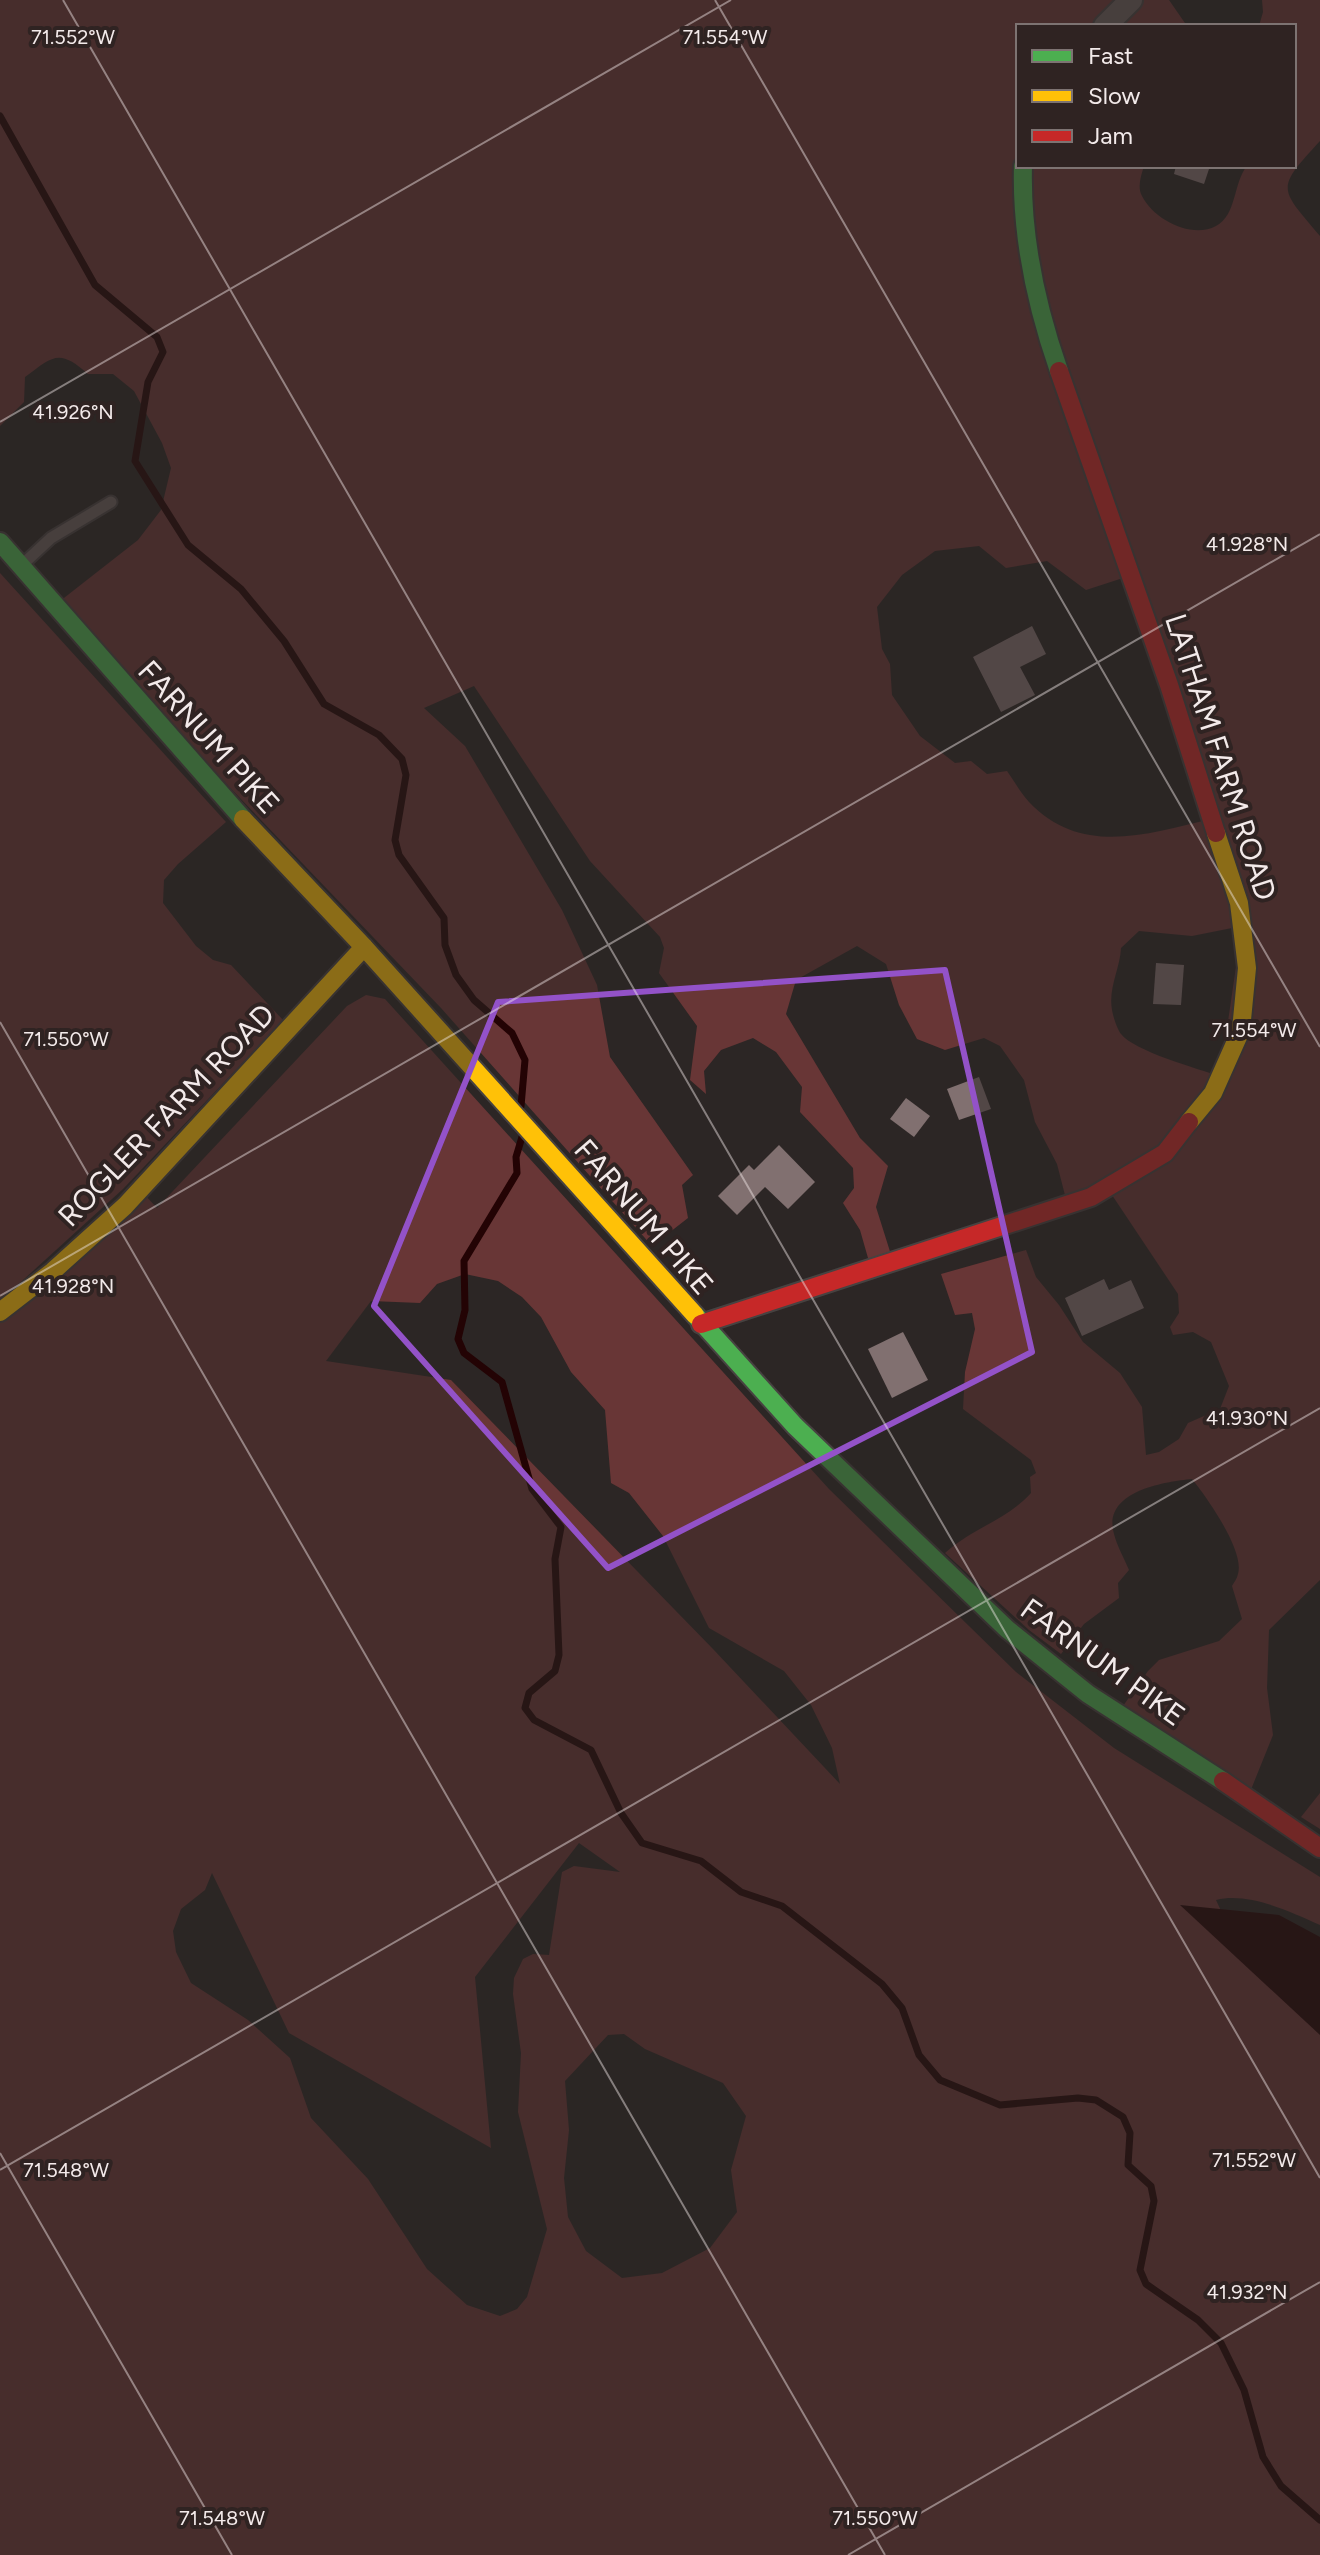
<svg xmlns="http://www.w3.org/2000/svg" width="1320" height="2555" viewBox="0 0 1320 2555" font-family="Figtree,sans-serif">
<rect width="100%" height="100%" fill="#2c2625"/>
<g fill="#683636" fill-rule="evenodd">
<path d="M0,0h1169l18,26h-169v140h126c-3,10 -7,21 -2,30 12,24 50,43 74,30 21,-11 17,-43 31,-60h47v-140h-35l4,-14 -1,-12h58v141c-45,49 -41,46 0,95v1344l-51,50 -2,58 6,47 -23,57 -132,-79 30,-42 11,-11 60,-19 23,-22 -10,-33c2,-4 5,-7 6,-12 7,-23 -32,-78 -46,-95 -30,3 -90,13 -78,55 3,12 10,24 15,36l-11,13 1,15 -35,26 -23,30 -32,-24 -84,-77c26,-24 63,-34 86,-60l-1,-16 6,-4 -5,-13 -68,-51 2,-37 10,-43 -3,-16 -17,2 -14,-41 85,-24 10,27 23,28 24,37 37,31 22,34 4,48 13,-3 20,-13 9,-16 32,-14 9,-23 -18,-44 -18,-10 -20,3 -3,-8 9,-14 -1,-19 -68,-102 -43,11 -10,-39 -22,-42 -11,-42 -24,-34 -16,-8 -39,12 -28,-11 -18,-34 -13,-41 -29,-18 -61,34 -10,34 74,124 28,28 -12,41 17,54 -23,4 -10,-35 -17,-27 11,-15 -1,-20 -53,-56 2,-25 -26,-35 -23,-14 -32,12 -17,21 2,23 -16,-14 7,-54 -38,-53 5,-25 -4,-11 -70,-76 -116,-175 -50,22 41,38 97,164 35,75 13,72 83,118 -11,10 6,33 -36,28 -211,-238 -386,-403 83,-65 23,-30 10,-42 -9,-25 -28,-52 -21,-17h-25c-29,-26 -35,-18 -63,3l-1,25 -24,24zM979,546l27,22 41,-7 39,29 37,-12 88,241c-63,15 -130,38 -182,-17 -8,-9 -15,-21 -22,-31l-20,3 -16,-13 -16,2 -35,-27 -28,-41 -2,-31 -8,-15 -5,-42 25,-32 33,-24zM1242,926l-22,150c-22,-7 -86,-25 -99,-42 -4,-5 -8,-18 -9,-24 -4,-22 8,-41 9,-62l18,-17 53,5z"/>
<polygon points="0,573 226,822 178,864 164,880 163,903 196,946 213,960 231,965 283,1020 123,1189 0,1301"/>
<path d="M366,995l19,4 444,490 187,183 98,76 206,129v48c-31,-14 -71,-33 -104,-25l13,28 91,90v537h-1320v-1239l143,-123 14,15 190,-202zM465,1274l33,7 24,16 19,20 30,55 34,38 6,73 18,10 34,43 46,92 75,43 27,34 21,43 8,36 -127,-135 -262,-269 -125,-19 45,-60 49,2 17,-19zM579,1843l41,29 -46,-6 -12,6 -13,83 -16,-1 -10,5 -9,19 -1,16 8,59 -3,59 29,117 -20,68 -10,12 -17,7 -33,-11 -40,-36 -59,-90 -57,-61 -21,-60 -42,-38 -57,-37 -15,-31 -3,-21 8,-22 24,-19 7,-17 77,160 202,115 -16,-171zM624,2034l21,15 78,34 23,33 -15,54 6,42 -27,36 -48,25 -40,5 -36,-27 -18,-34 -4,-39 5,-48 -4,-49 43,-46z"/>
<polygon points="1320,1793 1320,1829 1301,1817"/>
</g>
<polygon fill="#230304" points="1180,1905 1279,1915 1320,1937 1320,2035"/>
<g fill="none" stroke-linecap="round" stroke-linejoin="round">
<g stroke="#230304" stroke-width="7">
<polyline points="0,116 95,285 157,337 163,352 148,382 135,461 188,545 241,589 284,641 324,704 379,735 402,759 406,775 395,840 399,855 444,918 445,945 456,975 474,1000 512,1033 525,1060 521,1106"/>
<polyline points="522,1137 516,1157 517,1173 464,1261 465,1310 458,1339 464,1353 502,1382 532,1489 561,1527 555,1559 559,1655 555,1671 529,1693 525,1708 534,1720 591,1750 621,1813 642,1843 701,1861 741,1892 782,1906 882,1984 902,2008 919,2055 940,2080 1000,2105 1078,2098 1096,2100 1123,2117 1130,2133 1128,2165 1151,2186 1154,2201 1140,2270 1146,2284 1198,2320 1221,2343 1244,2390 1263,2457 1281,2486 1320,2520"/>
</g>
</g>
<g fill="#817070">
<polygon points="1176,166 1210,166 1204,184 1174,174"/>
<polygon points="1032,626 1046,654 1020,667 1035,695 1001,712 973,657"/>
<polygon points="1156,963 1184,965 1181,1005 1153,1004"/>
<polygon points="979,1077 991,1109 959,1120 947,1089"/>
<polygon points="906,1098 930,1116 914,1137 890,1119"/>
<polygon points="779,1145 815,1182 788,1209 765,1187 737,1215 718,1196 749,1165 754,1170"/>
<polygon points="1104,1279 1109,1290 1131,1280 1144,1308 1082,1336 1065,1298"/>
<polygon points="903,1332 928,1380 892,1398 868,1349"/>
</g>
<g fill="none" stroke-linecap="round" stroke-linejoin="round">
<g stroke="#474241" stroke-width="15">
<polyline id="lane" points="22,565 51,538 111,502"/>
</g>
<g stroke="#474241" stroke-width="26">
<polyline id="street" points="1105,26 1131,0"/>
</g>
<g stroke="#474241" stroke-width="22">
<g id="fast">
<path d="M1023,166c-2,70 13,139 36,205"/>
<polyline points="0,542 243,819"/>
<polyline points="695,1315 795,1426 1007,1629 1088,1694 1223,1781"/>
</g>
</g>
<g stroke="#474241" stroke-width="22">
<g id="slow">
<polyline points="243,819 364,947 695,1315"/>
<polyline points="1189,1122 1213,1093 1241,1030 1247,968 1239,903 1216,833"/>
<polyline points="0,1312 53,1271 125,1206 364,947"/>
</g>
</g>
<g stroke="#474241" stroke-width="22">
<g id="jam">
<polyline points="1059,371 1169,685 1216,833"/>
<polyline points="701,1324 1091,1197 1165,1153 1189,1122"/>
<polyline points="1223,1781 1320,1848"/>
</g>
</g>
<use href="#lane" stroke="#685d5c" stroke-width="11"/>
<use href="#street" stroke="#685d5c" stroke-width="22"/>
<use href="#fast" stroke="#4caf50" stroke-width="18"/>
<use href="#slow" stroke="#ffc107" stroke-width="18"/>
<use href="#jam" stroke="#c62828" stroke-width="18"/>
</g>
<path d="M0 0H1320V2555H0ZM945,970l87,382 -424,216 -234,-262 124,-304z" fill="#2c2625" fill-opacity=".55" fill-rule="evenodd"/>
<path fill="none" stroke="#9352c8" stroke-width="6" stroke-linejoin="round" d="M945,970l87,382 -424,216 -234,-262 124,-304z"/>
<path fill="none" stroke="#f3eaea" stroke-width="2" stroke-opacity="0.45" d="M63,0l1257,2178M715,0l605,1047M0,422l731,-422M0,1022l885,1533M0,1296l1320,-762M0,2153l232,402M0,2170l1320,-762M848,2555l472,-273"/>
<g text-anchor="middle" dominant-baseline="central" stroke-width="8" stroke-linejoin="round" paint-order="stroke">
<g font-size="30" fill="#f3eaea" stroke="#2f2322">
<text transform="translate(209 737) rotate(48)">FARNUM PIKE</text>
<text transform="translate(1221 757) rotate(72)">LATHAM FARM ROAD</text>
<text transform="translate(166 1115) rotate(-46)">ROGLER FARM ROAD</text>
<text transform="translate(644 1217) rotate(49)">FARNUM PIKE</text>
<text transform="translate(1103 1662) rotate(36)">FARNUM PIKE</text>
</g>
</g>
<g font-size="20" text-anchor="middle" fill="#f3eaea" stroke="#2f2322" stroke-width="8" stroke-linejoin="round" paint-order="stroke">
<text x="73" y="44">71.552°W</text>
<text x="725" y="44">71.554°W</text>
<text x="73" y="419">41.926°N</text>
<text x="1247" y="551">41.928°N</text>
<text x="1254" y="1037">71.554°W</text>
<text x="66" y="1046">71.550°W</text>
<text x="73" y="1293">41.928°N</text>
<text x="1247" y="1425">41.930°N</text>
<text x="1254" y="2167">71.552°W</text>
<text x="66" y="2177">71.548°W</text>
<text x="1247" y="2299">41.932°N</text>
<text x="222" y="2525">71.548°W</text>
<text x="875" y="2525">71.550°W</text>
</g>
<rect x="1016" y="24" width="280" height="144" fill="#2f2322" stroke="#7d7372" stroke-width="2"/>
<rect x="1032" y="50" width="40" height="12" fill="#4caf50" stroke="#7d7372" stroke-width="2"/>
<text x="1088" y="64" font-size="24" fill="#f3eaea">Fast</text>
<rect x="1032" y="90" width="40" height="12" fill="#ffc107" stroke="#7d7372" stroke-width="2"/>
<text x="1088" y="104" font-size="24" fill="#f3eaea">Slow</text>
<rect x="1032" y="130" width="40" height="12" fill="#c62828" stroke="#7d7372" stroke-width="2"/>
<text x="1088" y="144" font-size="24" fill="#f3eaea">Jam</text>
</svg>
